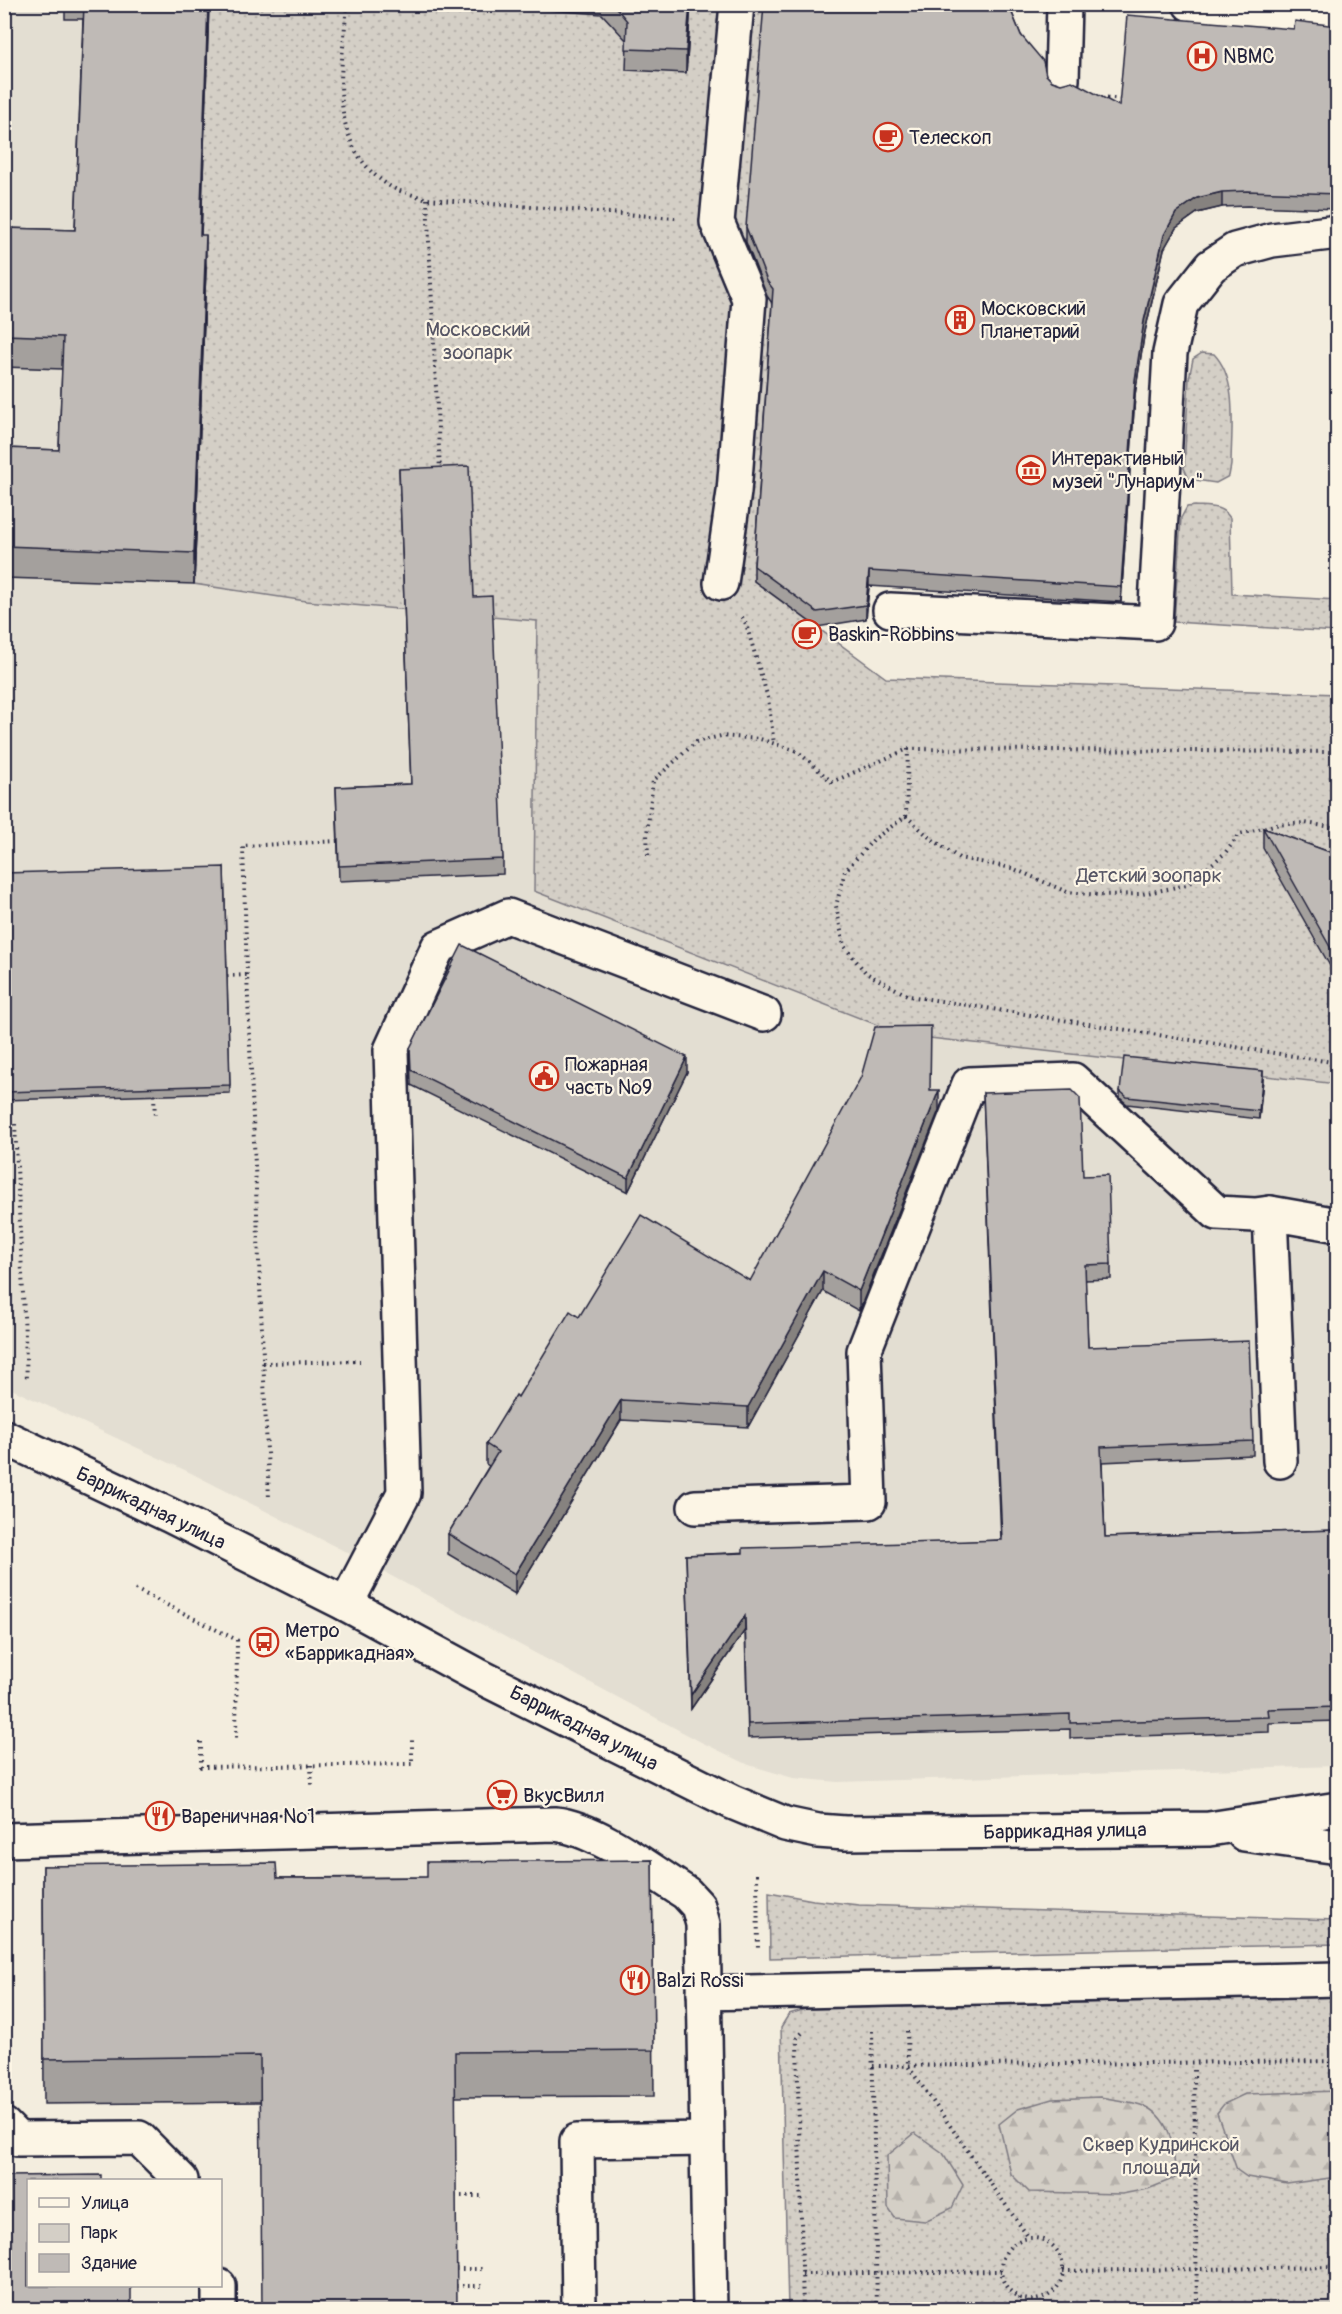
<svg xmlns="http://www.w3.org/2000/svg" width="1342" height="2314" viewBox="0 0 1342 2314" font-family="Pangolin,sans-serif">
<defs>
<pattern id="green-dots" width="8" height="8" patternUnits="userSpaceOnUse" patternTransform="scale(1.5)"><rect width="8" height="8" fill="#d4cfc6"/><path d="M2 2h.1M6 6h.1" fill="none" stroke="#b6b1ab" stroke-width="1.8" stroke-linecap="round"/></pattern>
<pattern id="forest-firs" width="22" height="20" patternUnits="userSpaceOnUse" patternTransform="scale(1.5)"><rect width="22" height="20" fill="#d4cfc6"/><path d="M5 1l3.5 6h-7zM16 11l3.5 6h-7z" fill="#b6b1ab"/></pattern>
</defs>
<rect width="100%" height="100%" fill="#f3edde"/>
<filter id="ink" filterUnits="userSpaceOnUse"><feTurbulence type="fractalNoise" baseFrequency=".0167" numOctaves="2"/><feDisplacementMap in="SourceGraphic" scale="12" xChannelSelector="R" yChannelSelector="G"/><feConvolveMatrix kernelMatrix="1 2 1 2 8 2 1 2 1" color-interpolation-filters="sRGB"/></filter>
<g filter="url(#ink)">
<polygon fill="#e3ded2" points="5,5 209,5 306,601 537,621 534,891 903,1035 1337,1084 1337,1766 838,1782 793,1778 749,1765 701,1742 354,1556 189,1472 5,1386"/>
<g fill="url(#green-dots)" stroke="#7b7880" stroke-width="1.5">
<polygon points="209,5 765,5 744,266 773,304 754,581 886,678 1337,694 1337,1084 903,1035 534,891 537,621 306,601 194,584 206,267 190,228"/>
<path d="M1202,353l12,1c25,26 17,77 17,111l-2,11 -13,7 -27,-4 -5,-11 5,-90 4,-19z"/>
<path d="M1195,506c14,1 27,-1 35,12l2,76 105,6v32l-163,-10 7,-104 6,-11z"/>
<polygon points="769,1892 813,1900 859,1905 1337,1920 1337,1944 770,1958"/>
<polygon points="1337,1997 1337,2309 788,2309 781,2027 789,2014 806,2009"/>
</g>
<g fill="url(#forest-firs)" stroke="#7b7880" stroke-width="1.5">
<polygon points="1337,2091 1337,2177 1287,2184 1247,2177 1237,2170 1217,2113 1224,2104 1245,2094"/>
<path d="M1100,2097c14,3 33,4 46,10 26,13 29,45 29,71l-27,11 -26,5 -93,-2 -18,-18 -12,-50 19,-15 34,-10z"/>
<polygon points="915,2133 943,2153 963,2185 952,2208 925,2221 895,2218 888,2208 887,2156"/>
</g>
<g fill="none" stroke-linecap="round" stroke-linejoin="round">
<g stroke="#22223b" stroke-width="38">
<g id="minor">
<polyline points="1190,4 1338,22"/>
<polyline points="1062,80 1064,4"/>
<polyline points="721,583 734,492 749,299 717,222 737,4"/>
<polyline points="890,610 1155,623 1170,353 1181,304 1211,266 1235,250 1272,240 1338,232"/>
<polyline points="1280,1461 1270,1213 1338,1225"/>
<polyline points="695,1507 869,1502 864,1351 969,1084 1073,1080 1217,1213 1255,1215 1270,1213"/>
<polyline points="346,1604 404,1493 391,1050 438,947 508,916 764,1014"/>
<path d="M4,1840l551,-16c41,4 96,47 131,69l12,13 5,18 7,386"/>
<polyline points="704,1993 1338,1979"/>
<polyline points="4,2125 18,2139 139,2138 181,2180"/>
<polyline points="219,2286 219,2310"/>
<polyline points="579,2310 577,2141 707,2139"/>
</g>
</g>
<g stroke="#22223b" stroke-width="38">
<g id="major">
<polyline points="4,1437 169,1515 346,1604 477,1675 732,1802 785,1824 818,1831 845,1833 1209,1829 1338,1809"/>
<polyline points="1244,1834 1338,1847"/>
</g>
</g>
<g stroke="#22223b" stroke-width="4" stroke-dasharray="1.5 4.5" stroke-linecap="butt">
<path d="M347,4c-5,64 -22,140 41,181 10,7 27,10 39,14l248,19"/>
<polyline points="1101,97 1123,99"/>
<polyline points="427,199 440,471"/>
<polyline points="742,617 746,624 768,698 774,744"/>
<polyline points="908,749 906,816 874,839 845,871 836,906 844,946 866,973 909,996 1338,1063"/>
<polyline points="906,816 929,837 959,858 1012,868 1067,892 1100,895 1142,894 1187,885 1225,853 1240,834 1274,825 1305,823 1338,828"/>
<polyline points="648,855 647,834 653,781 696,742 721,736 760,739 797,751 832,782 908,749 1338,752"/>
<polyline points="247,975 243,846 338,841"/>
<polyline points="227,976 247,975 269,1499"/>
<polyline points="154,1095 155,1118"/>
<polyline points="15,1124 27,1379"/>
<polyline points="263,1363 360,1361"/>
<polyline points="135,1589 237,1640 236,1742"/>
<polyline points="201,1742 201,1767 412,1764 412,1739"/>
<polyline points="311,1765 312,1789"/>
<polyline points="757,1874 758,1951"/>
<polyline points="872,2031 877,2310"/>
<polyline points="907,2031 908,2066 1029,2238"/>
<polyline points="802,2033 797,2038 803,2310"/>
<polyline points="873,2066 1338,2061"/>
<polyline points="1194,2070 1197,2310"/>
<polyline points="455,2196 484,2196"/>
<circle cx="1032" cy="2269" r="31"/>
<polyline points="456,2269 485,2269"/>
<polyline points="1063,2271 1338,2267"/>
<polyline points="802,2274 1001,2271"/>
<polyline points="456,2286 485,2286"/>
<polyline points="457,2304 485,2303"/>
<polyline points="1014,2310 1019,2298"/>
</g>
<use href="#minor" stroke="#fcf5e5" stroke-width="33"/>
<use href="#major" stroke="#fcf5e5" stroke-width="33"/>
</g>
<g fill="#a4a09d" stroke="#22223b" stroke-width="1.5">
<polygon points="65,4 209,4 201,235 206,267 194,584 4,578 4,448 59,450 62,369 4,367 4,228 75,230 83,19 65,19"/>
<polygon points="495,4 691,4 686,73 626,70 627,41 602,14 505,7"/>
<polygon points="1012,13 1021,35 1046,75 1052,81 1119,106 1294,29 1338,26 1338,209 1247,206 1222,207 1197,213 1176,228 1164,249 1144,336 1135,395 1121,602 869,586 866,619 817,627 754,581 754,566 772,303 767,296 746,242 746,227"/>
<polygon points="399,469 474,597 503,859 503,874 339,881 336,787 411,784"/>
<polygon points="1263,828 1338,855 1338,980 1263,848"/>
<polygon points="224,867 230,1093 5,1100 4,1079"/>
<polygon points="410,1048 687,1072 628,1192 411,1085"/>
<polygon points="1263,1079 1259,1119 1127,1104 1120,1098 1120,1091"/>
<polygon points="931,1090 939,1110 859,1311 823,1291 748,1427 621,1420 515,1594 448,1554 448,1534 489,1466 486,1464 486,1444 518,1397 579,1317 750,1281"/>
<polygon points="983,1093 1083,1176 1111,1264 1111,1279 1085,1280 1088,1347 1253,1441 1253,1455 1102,1462 1105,1537 1338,1530 1338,1721 1269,1723 1269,1732 1070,1738 1070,1729 748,1738 745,1630 691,1709 686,1555 1001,1540"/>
<polygon points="652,1860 654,2096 455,2097 260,2102 44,2104 43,1866 277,1878 427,1877"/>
</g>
<g fill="#86827f" stroke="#22223b" stroke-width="1.5">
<polygon points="208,4 209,4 200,266 200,235"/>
<polygon points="690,4 691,4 686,73 686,51"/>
<polygon points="1222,192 1222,207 1197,213 1176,228 1164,249 1144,336 1135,395 1121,602 1121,587 1135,380 1144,321 1164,235 1176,213 1197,198"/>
<polygon points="206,235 206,267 194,584 194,553"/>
<polygon points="869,571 869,586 866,619 866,605"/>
<polygon points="687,1057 687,1072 628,1192 628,1178"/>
<polygon points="1263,1071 1263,1079 1259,1119 1259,1111"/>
<polygon points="939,1090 939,1110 859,1311 859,1291"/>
<polygon points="823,1271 823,1291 748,1427 748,1407"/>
<polygon points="621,1400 621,1420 515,1594 515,1574"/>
<polygon points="745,1616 745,1630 691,1709 691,1695"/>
</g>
<g fill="#bfbab6" stroke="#22223b" stroke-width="1.5">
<polygon points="84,4 208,4 200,235 206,235 194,553 4,546 4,448 59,450 63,337 4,335 4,228 75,230"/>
<polygon points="613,4 690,4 686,51 626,49 627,21"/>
<polygon points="764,4 1011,4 1012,13 1021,35 1043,61 1046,75 1052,81 1061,84 1072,81 1119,106 1127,15 1294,29 1295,21 1338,26 1338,194 1247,191 1222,192 1197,198 1176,213 1164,235 1144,321 1135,380 1121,587 869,571 866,605 817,612 754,566 773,289 767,281 746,227"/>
<polygon points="469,466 474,597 492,596 503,859 339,866 336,787 411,784 399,469"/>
<polygon points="1263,828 1338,855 1338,961"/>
<polygon points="224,867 230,1085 5,1092 4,873"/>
<polygon points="462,945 687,1057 628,1178 411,1070 410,1048"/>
<polygon points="931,1026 930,1090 939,1090 859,1291 823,1271 748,1407 621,1400 515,1574 448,1534 498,1452 486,1444 516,1395 518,1397 570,1311 579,1317 641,1215 750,1281 861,1077 875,1027"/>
<polygon points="1124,1057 1263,1071 1259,1111 1127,1097 1120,1091"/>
<polygon points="1072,1090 1080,1098 1083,1176 1108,1175 1111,1264 1085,1265 1088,1347 1249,1341 1253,1441 1101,1447 1105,1537 1338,1530 1338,1707 1268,1709 1269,1717 1070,1723 1070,1714 748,1724 745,1616 691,1695 686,1555 743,1553 743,1548 1002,1540 983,1093"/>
<polygon points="652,1860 654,2050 455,2052 457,2310 262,2310 260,2056 44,2059 43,1866 276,1863 277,1878 347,1878 427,1877 427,1862"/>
<polygon points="101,2175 101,2181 28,2181 28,2286 131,2286 131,2310 4,2310 4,2176"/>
</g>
</g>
<defs>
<g id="hospital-ring" transform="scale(1.5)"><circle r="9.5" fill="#fcf5e5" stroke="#c8321e" stroke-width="1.5"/><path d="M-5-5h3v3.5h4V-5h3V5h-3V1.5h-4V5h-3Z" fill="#c8321e"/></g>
<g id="cafe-ring" transform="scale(1.5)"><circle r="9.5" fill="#fcf5e5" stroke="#c8321e" stroke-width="1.5"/><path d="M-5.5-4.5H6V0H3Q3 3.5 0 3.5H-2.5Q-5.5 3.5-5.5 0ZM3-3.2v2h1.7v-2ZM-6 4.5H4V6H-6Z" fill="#c8321e"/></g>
<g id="building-ring" transform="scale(1.5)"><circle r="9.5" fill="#fcf5e5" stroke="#c8321e" stroke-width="1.5"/><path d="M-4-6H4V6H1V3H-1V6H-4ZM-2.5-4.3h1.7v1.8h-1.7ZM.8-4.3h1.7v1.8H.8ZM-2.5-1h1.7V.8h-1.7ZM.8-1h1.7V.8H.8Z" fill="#c8321e"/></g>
<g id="museum-ring" transform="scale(1.5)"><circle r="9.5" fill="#fcf5e5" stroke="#c8321e" stroke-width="1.5"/><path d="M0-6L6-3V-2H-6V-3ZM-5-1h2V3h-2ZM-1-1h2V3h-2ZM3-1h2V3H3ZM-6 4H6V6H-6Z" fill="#c8321e"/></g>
<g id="civic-ring" transform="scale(1.5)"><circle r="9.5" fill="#fcf5e5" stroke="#c8321e" stroke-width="1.5"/><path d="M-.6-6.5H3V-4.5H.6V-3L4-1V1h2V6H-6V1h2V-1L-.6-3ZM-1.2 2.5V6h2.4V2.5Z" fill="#c8321e"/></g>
<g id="bus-ring" transform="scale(1.5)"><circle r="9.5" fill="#fcf5e5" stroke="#c8321e" stroke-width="1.5"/><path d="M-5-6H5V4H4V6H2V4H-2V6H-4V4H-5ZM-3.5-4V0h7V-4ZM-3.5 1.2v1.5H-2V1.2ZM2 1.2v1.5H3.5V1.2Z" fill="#c8321e"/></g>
<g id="supermarket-ring" transform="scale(1.5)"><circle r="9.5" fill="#fcf5e5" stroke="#c8321e" stroke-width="1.5"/><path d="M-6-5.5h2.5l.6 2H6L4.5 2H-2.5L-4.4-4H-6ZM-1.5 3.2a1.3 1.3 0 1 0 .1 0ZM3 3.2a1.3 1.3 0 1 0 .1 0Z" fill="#c8321e"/></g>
<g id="restaurant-ring" transform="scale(1.5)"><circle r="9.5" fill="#fcf5e5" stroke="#c8321e" stroke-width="1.5"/><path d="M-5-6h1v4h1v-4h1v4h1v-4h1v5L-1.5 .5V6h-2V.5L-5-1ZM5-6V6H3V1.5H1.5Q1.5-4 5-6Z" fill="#c8321e"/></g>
</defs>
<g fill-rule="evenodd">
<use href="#hospital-ring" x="1202" y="56"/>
<use href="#cafe-ring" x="888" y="137"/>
<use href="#building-ring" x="960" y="320"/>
<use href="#museum-ring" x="1031" y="470"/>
<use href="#cafe-ring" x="807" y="634"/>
<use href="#civic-ring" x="544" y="1076"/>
<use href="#bus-ring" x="264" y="1642"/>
<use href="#supermarket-ring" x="502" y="1795"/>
<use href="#restaurant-ring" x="160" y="1816"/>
<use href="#restaurant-ring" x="635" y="1980"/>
</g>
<g text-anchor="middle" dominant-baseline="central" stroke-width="4.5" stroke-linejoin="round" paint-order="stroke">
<g font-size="20" fill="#22223b" stroke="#fcf5e5" text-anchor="start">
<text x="1223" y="56">NBMC</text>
<text x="909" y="137">Телескоп</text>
<text x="981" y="308">Московский<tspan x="981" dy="23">Планетарий</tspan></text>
<text x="1052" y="458">Интерактивный<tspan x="1052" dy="23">музей "Лунариум"</tspan></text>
<text x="828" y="634">Baskin-Robbins</text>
<text x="565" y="1064">Пожарная<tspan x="565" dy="23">часть №9</tspan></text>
<text x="285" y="1630">Метро<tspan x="285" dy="23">«Баррикадная»</tspan></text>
<text x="523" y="1795">ВкусВилл</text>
<text x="181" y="1816">Вареничная №1</text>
<text x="656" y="1980">Balzi Rossi</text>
</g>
<g font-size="20" fill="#575665" stroke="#fcf5e5">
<text x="478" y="329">Московский<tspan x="478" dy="23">зоопарк</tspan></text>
<text x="1149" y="875">Детский зоопарк</text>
<text x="1161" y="2144">Сквер Кудринской<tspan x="1161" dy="23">площади</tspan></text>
</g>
<g font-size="20" fill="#22223b" stroke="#fcf5e5">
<text transform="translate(151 1508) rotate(26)">Баррикадная улица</text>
<text transform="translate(584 1728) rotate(27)">Баррикадная улица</text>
<text transform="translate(1065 1831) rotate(-1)">Баррикадная улица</text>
</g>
</g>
<rect width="1342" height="2314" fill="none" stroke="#fcf5e5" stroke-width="24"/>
<rect x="12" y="12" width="1318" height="2290" fill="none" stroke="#22223b" stroke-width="2" filter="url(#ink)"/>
<rect x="27" y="2179" width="195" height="108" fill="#fcf5e5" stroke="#a5a1a1" stroke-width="1.5"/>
<rect x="39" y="2198" width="30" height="9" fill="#fcf5e5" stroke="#a5a1a1" stroke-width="1.5"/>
<text x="81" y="2209" font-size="18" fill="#22223b">Улица</text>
<rect x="39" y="2224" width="30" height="18" fill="#d4cfc6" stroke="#a5a1a1" stroke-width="1.5"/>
<text x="81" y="2239" font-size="18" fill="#22223b">Парк</text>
<rect x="39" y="2254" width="30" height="18" fill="#bfbab6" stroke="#a5a1a1" stroke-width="1.5"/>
<text x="81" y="2269" font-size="18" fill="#22223b">Здание</text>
</svg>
